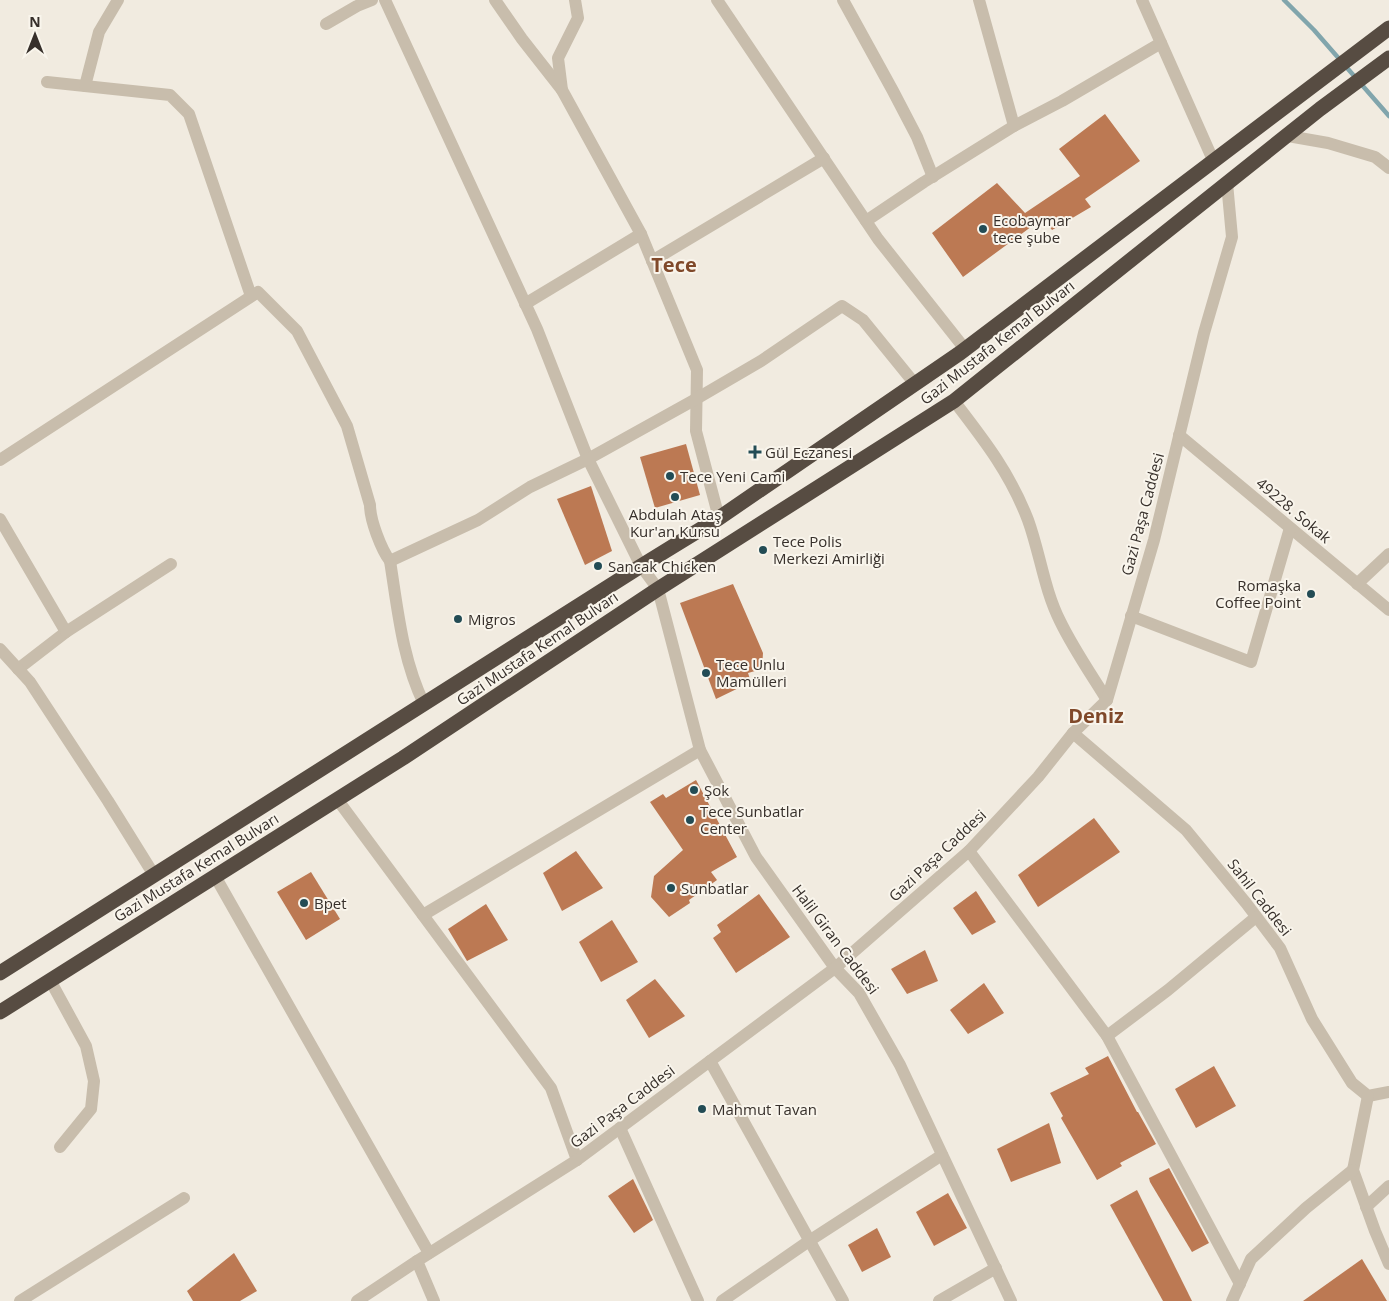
<svg xmlns="http://www.w3.org/2000/svg" width="1389" height="1301" viewBox="0 0 1389 1301" font-family="'Open Sans',sans-serif">
<rect width="100%" height="100%" fill="#f1ebe0"/>
<g fill="none" stroke-linecap="round" stroke-linejoin="round">
<polyline stroke="#81a5ac" stroke-width="4.5" points="1284,0 1314,30 1389,116"/>
</g>
<g fill="#bc7953">
<polygon points="1105,114 1140,161 1085,199 1091,207 1052,230 1043,218 963,277 932,233 997,183 1025,213 1080,176 1059,149"/>
<polygon points="686,444 700,495 655,508 640,457"/>
<polygon points="591,486 612,551 585,565 557,499"/>
<polygon points="733,584 763,653 762,669 748,673 751,682 716,699 680,603"/>
<polygon points="696,780 737,857 711,872 717,880 689,900 690,903 669,917 651,897 654,876 683,850 650,802 663,794 666,798"/>
<polygon points="1094,818 1120,852 1038,907 1018,875"/>
<polygon points="576,851 603,888 562,911 543,873"/>
<polygon points="311,872 340,919 306,940 277,892"/>
<polygon points="976,891 996,922 972,935 953,908"/>
<polygon points="759,894 790,937 736,973 713,938 721,932 717,925"/>
<polygon points="486,904 508,940 467,961 448,929"/>
<polygon points="612,920 638,962 601,982 579,942"/>
<polygon points="925,950 938,981 907,994 891,969"/>
<polygon points="655,979 685,1016 649,1038 626,1000"/>
<polygon points="984,983 1004,1013 968,1034 950,1010"/>
<polygon points="1108,1056 1137,1112 1138,1112 1156,1144 1120,1163 1122,1166 1097,1180 1061,1118 1063,1116 1050,1093 1089,1074 1085,1068"/>
<polygon points="1214,1066 1236,1106 1196,1128 1175,1089"/>
<polygon points="1049,1123 1061,1163 1011,1182 997,1149"/>
<polygon points="1169,1168 1209,1243 1192,1252 1150,1182 1149,1178"/>
<polygon points="633,1179 653,1220 634,1233 608,1196"/>
<polygon points="1137,1190 1192,1301 1163,1301 1110,1205"/>
<polygon points="948,1193 967,1228 934,1246 916,1212"/>
<polygon points="877,1228 891,1257 862,1272 848,1245"/>
<polygon points="234,1253 257,1291 240,1301 193,1301 187,1291"/>
<polygon points="1362,1259 1387,1301 1303,1301"/>
</g>
<g fill="none" stroke-linecap="round" stroke-linejoin="round">
<g stroke="#c8bdac" stroke-width="12">
<polyline points="385,0 537,329 588,459 641,566 658,589 700,750 756,857 835,968 859,993 900,1065 1011,1301"/>
<polyline points="495,0 522,39 562,90"/>
<polyline points="575,0 578,18 558,58 562,90 641,234 697,370 696,431 719,518"/>
<polyline points="717,0 878,239 965,349"/>
<polyline points="843,0 893,91 917,137 933,177"/>
<polyline points="1142,0 1213,160"/>
<polyline points="326,24 357,6 372,0"/>
<polyline points="47,82 170,95 189,114 251,296"/>
<polyline points="85,86 99,32 118,0"/>
<polyline points="1014,126 1062,101 1161,43"/>
<polyline points="1288,136 1328,143 1375,157 1389,168"/>
<polyline points="866,221 924,182 1014,126 979,0"/>
<polyline points="652,261 824,158"/>
<polyline points="525,304 641,234"/>
<path d="M954,401c30,39 56,72 74,119 12,33 16,69 32,101 13,27 31,53 47,79"/>
<polyline points="1179,435 1389,610"/>
<path d="M0,460l258,-168 39,39 50,95 23,79c0,15 11,44 20,56 8,50 12,97 34,143"/>
<polyline points="0,519 66,632 18,669"/>
<polyline points="390,561 478,520 530,487 588,459 696,399 761,361 842,306 863,320 915,384"/>
<polyline points="1357,584 1389,554"/>
<polyline points="1131,616 1251,662 1290,528"/>
<polyline points="66,632 171,564"/>
<polyline points="0,649 30,682 108,801 154,875"/>
<polyline points="1073,733 1186,830 1246,903 1280,948 1312,1019 1352,1083 1368,1096 1389,1092"/>
<polyline points="337,799 551,1088 577,1160"/>
<polyline points="969,851 1107,1036 1240,1284"/>
<polyline points="215,876 429,1253"/>
<polyline points="423,915 700,750"/>
<polyline points="50,980 86,1046 94,1081 91,1109 60,1147"/>
<polyline points="1107,1036 1168,990 1256,917"/>
<polyline points="710,1061 843,1301"/>
<polyline points="1368,1096 1353,1170 1375,1231 1389,1264"/>
<polyline points="620,1128 698,1301"/>
<polyline points="1366,1207 1389,1186"/>
<polyline points="417,1261 434,1301"/>
<polyline points="20,1301 184,1198"/>
<polyline points="357,1301 417,1261 577,1160 835,968 969,851 1038,777 1073,733 1107,700 1154,540 1204,333 1232,237 1227,183"/>
<polyline points="722,1301 809,1241 942,1155"/>
<polyline points="939,1301 996,1268"/>
<polyline points="1232,1301 1251,1259 1306,1208 1353,1170"/>
</g>
<g stroke="#574c42" stroke-width="15">
<polyline points="0,973 641,566 719,518 960,353 1389,28"/>
<polyline points="0,1012 403,758 658,589 954,401 1320,109 1389,58"/>
</g>
</g>
<g fill="#234c55" stroke="#f9f5ec" stroke-width="2">
<circle cx="983" cy="229" r="5"/>
<path d="M752.5 444.5h5v5h5v5h-5v5h-5v-5h-5v-5h5z"/>
<circle cx="670" cy="476" r="5"/>
<circle cx="675" cy="497" r="5"/>
<circle cx="763" cy="550" r="5"/>
<circle cx="598" cy="566" r="5"/>
<circle cx="1311" cy="594" r="5"/>
<circle cx="458" cy="619" r="5"/>
<circle cx="706" cy="673" r="5"/>
<circle cx="694" cy="790" r="5"/>
<circle cx="690" cy="820" r="5"/>
<circle cx="671" cy="888" r="5"/>
<circle cx="304" cy="903" r="5"/>
<circle cx="702" cy="1109" r="5"/>
</g>
<g text-anchor="middle" dominant-baseline="central" stroke-width="4" stroke-linejoin="round" paint-order="stroke">
<g font-size="15" fill="#37302b" stroke="#f9f5ec" text-anchor="start">
<text x="993" y="220">Ecobaymar<tspan x="993" dy="17">tece şube</tspan></text>
<text x="765" y="452">Gül Eczanesi</text>
<text x="680" y="476">Tece Yeni Cami</text>
<text x="675" y="514" text-anchor="middle">Abdulah Ataş<tspan x="675" dy="17">Kur'an Kursu</tspan></text>
<text x="773" y="541">Tece Polis<tspan x="773" dy="17">Merkezi Amirliği</tspan></text>
<text x="608" y="566">Sancak Chicken</text>
<text x="1301" y="585" text-anchor="end">Romaşka<tspan x="1301" dy="17">Coffee Point</tspan></text>
<text x="468" y="619">Migros</text>
<text x="716" y="664">Tece Unlu<tspan x="716" dy="17">Mamülleri</tspan></text>
<text x="704" y="790">Şok</text>
<text x="700" y="811">Tece Sunbatlar<tspan x="700" dy="17">Center</tspan></text>
<text x="681" y="888">Sunbatlar</text>
<text x="314" y="903">Bpet</text>
<text x="712" y="1109">Mahmut Tavan</text>
</g>
<g font-size="15" fill="#37302b" stroke="#f9f5ec">
<text transform="translate(997 342) rotate(-38)">Gazi Mustafa Kemal Bulvarı</text>
<text transform="translate(1294 510) rotate(40)">49228. Sokak</text>
<text transform="translate(1142 514) rotate(-75)">Gazi Paşa Caddesi</text>
<text transform="translate(537 648) rotate(-34)">Gazi Mustafa Kemal Bulvarı</text>
<text transform="translate(937 855) rotate(-43)">Gazi Paşa Caddesi</text>
<text transform="translate(196 867) rotate(-32)">Gazi Mustafa Kemal Bulvarı</text>
<text transform="translate(1260 897) rotate(52)">Sahil Caddesi</text>
<text transform="translate(836 939) rotate(53)">Halil Giran Caddesi</text>
<text transform="translate(622 1106) rotate(-37)">Gazi Paşa Caddesi</text>
</g>
<g font-size="20" font-weight="bold" fill="#80492a" stroke="#f9f5ec">
<text x="674" y="264">Tece</text>
<text x="1096" y="715">Deniz</text>
</g>
</g>
<g transform="translate(35 35)" stroke="#f9f5ec" stroke-width="4" paint-order="stroke">
<path d="M0-4L9 19L0 12L-9 19Z" fill="#37302b"/>
<text y="-8" font-size="14" font-weight="bold" text-anchor="middle" fill="#37302b">N</text>
</g>
</svg>
